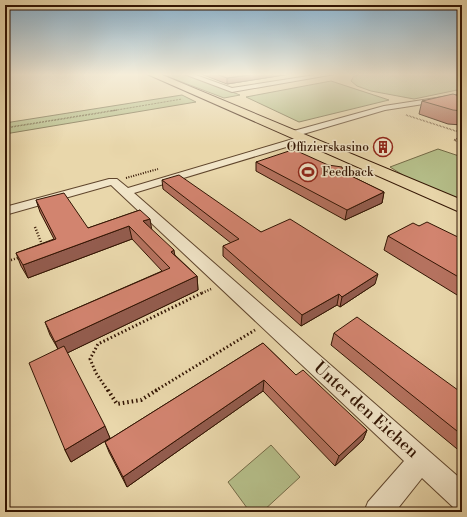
<svg xmlns="http://www.w3.org/2000/svg" width="467" height="517" viewBox="0 0 467 517" font-family="'Libre Bodoni',serif">
<rect width="100%" height="100%" fill="#e9d7ab"/>
<filter id="stains"><feTurbulence type="fractalNoise" baseFrequency=".005" numOctaves="4"/><feColorMatrix values="0 0 0 0 .2 0 0 0 0 .09 0 0 0 0 .02 0 0 0 .5 -.17"/></filter>
<radialGradient id="worn" r=".72"><stop offset=".6" stop-color="#630" stop-opacity="0"/><stop offset="1" stop-color="#630" stop-opacity=".3"/></radialGradient>
<g fill="#b5be89" stroke="#746a46">
<polygon points="161,74 186,74 240,95 224,98"/>
<polygon points="365,74 462,74 462,89 414,99 371,91 357,86 351,81 354,76"/>
<polygon points="331,81 389,100 299,122 246,97"/>
<polygon points="182,95 196,102 5,134 5,123"/>
<polygon points="438,149 462,157 462,202 406,177 390,167"/>
<polygon points="271,445 300,477 262,512 250,512 228,482"/>
</g>
<g fill="none" stroke-linecap="round" stroke-linejoin="round">
<g stroke="#60462d" stroke-width="2">
<g id="street">
<polygon points="184,74 193,74 232,88 321,74 335,74 232,92"/>
<polygon points="462,94 462,98 385,110 293,137 288,134 290,132 384,106"/>
<polygon points="303,136 306,137 306,141 134,193 462,480 462,511 453,507 422,478 395,512 364,512 368,502 404,461 111,185 5,215 5,207 109,179 117,179 128,188"/>
</g>
</g>
<g stroke="#331503" stroke-width="2">
<polygon id="primary" points="147,74 160,74 462,200 462,213"/>
</g>
<polyline stroke="#331503" stroke-width="1" stroke-dasharray="0.5 1" stroke-linecap="butt" points="111,111 182,99"/>
<g stroke="#331503" stroke-width="1.5" stroke-dasharray="0.5 1" stroke-linecap="butt">
<polyline points="406,115 462,133"/>
<polyline points="5,128 117,110"/>
<polyline points="462,136 454,140 462,143"/>
</g>
<polyline stroke="#331503" stroke-width="2" stroke-dasharray="1 1.5" stroke-linecap="butt" points="126,178 158,169"/>
<g stroke="#331503" stroke-width="2.5" stroke-dasharray="1 2" stroke-linecap="butt">
<polyline points="35,227 43,247"/>
<polyline points="11,260 21,257"/>
<polyline points="202,293 211,289"/>
</g>
<g stroke="#331503" stroke-width="3" stroke-dasharray="1.5 2.5" stroke-linecap="butt">
<polyline points="108,391 96,373 90,359 98,344 204,292"/>
<polyline points="155,391 255,330"/>
</g>
<polyline stroke="#331503" stroke-width="4" stroke-dasharray="1.5 3" stroke-linecap="butt" points="108,390 117,404 141,400 157,390"/>
<use href="#street" fill="#f1e5c8" fill-rule="evenodd"/>
<use href="#primary" fill="#e9d7ab" fill-rule="evenodd"/>
</g>
<g fill="#b5725f" stroke="#331503">
<polygon points="201,74 290,74 227,84"/>
<polygon points="462,97 462,125 448,124 419,114 422,101"/>
<polygon points="256,162 343,172 384,192 382,203 345,220 256,171"/>
<polygon points="162,180 261,232 375,284 340,307 337,305 301,326 223,256 223,246 231,243 163,189"/>
<polygon points="36,200 88,228 140,210 151,229 175,255 197,276 198,290 67,353 110,438 71,462 65,450 58,349 50,335 45,322 162,271 132,239 28,278 21,266 16,253 54,239 40,212"/>
<polygon points="419,226 462,239 462,298 384,250 388,236"/>
<polygon points="334,333 462,393 462,453 331,345"/>
<polygon points="263,343 296,375 367,430 363,440 335,466 263,391 127,487 109,452 105,442"/>
</g>
<g fill="#935c4e" stroke="#331503">
<polygon points="256,74 290,74 227,84 227,78"/>
<polygon points="384,192 382,203 345,220 347,210"/>
<polygon points="150,219 152,231 143,221"/>
<polygon points="129,226 132,239 28,278 23,265"/>
<polygon points="174,250 176,263 171,252"/>
<polygon points="378,274 375,284 340,307 342,297"/>
<polygon points="197,276 198,290 61,356 55,342"/>
<polygon points="339,294 337,305 301,326 302,315"/>
<polygon points="264,380 263,391 127,487 123,477"/>
<polygon points="105,426 110,438 71,462 65,450"/>
<polygon points="367,430 363,440 335,466 339,456"/>
</g>
<g fill="#d2846f" stroke="#331503">
<polygon points="216,74 256,74 227,78"/>
<polygon points="453,94 462,97 462,111 453,110 422,101"/>
<polygon points="289,151 297,151 328,165 342,167 343,172 384,192 347,210 256,162"/>
<polygon points="179,175 261,232 290,219 378,274 342,297 339,294 302,315 223,246 239,239 162,180"/>
<polygon points="64,193 88,228 140,210 150,219 143,221 174,250 171,252 197,276 55,342 45,322 170,268 129,226 23,265 16,253 56,239 36,200"/>
<polygon points="427,222 462,239 462,279 388,236 413,223 419,226"/>
<polygon points="357,317 462,393 462,435 334,333"/>
<polygon points="263,343 296,375 303,370 367,430 339,456 264,380 123,477 105,442"/>
<polygon points="64,346 105,426 65,450 29,363"/>
</g>
<linearGradient id="sky" x2="0" y2="1"><stop stop-color="#8ab5d4"/><stop offset="0.51" stop-color="#f5edd9"/><stop offset="1" stop-color="#f5edd9" stop-opacity="0"/></linearGradient>
<rect width="467" height="146" fill="url(#sky)"/>
<defs>
<g id="building-ring" transform="scale(1)"><circle r="9.5" fill="#f1e5c8" stroke="#8f2418" stroke-width="1.5"/><path d="M-4-6H4V6H1V3H-1V6H-4ZM-2.5-4.3h1.7v1.8h-1.7ZM.8-4.3h1.7v1.8H.8ZM-2.5-1h1.7V.8h-1.7ZM.8-1h1.7V.8H.8Z" fill="#8f2418"/></g>
<g id="stadium-ring" transform="scale(1)"><circle r="9.5" fill="#f1e5c8" stroke="#8f2418" stroke-width="1.5"/><path d="M0-5a6.5 5 0 1 0 0 10a6.5 5 0 1 0 0-10ZM-3.5-1.8h7v3.6h-7Z" fill="#8f2418"/></g>
</defs>
<g fill-rule="evenodd">
<use href="#building-ring" x="383" y="147"/>
<use href="#stadium-ring" x="308" y="172"/>
</g>
<g text-anchor="middle" dominant-baseline="central" stroke-width="3" stroke-linejoin="round" paint-order="stroke">
<g font-size="12" fill="#331503" stroke="#f1e5c8" text-anchor="end">
<text x="369" y="147">Offizierskasino</text>
<text x="322" y="172" text-anchor="start">Feedback</text>
</g>
<g font-size="17" fill="#331503" stroke="#f1e5c8">
<text transform="translate(366 410) rotate(42)">Unter den Eichen</text>
</g>
</g>
<rect width="467" height="517" fill="none" stroke="#e9d7ab" stroke-width="20"/>
<rect x="6" y="6" width="455" height="505" fill="none" stroke="#331503" stroke-width="2"/>
<rect x="10" y="10" width="447" height="497" fill="none" stroke="#331503"/>
<rect width="100%" height="100%" filter="url(#stains)"/>
<rect width="100%" height="100%" fill="url(#worn)"/>
</svg>
